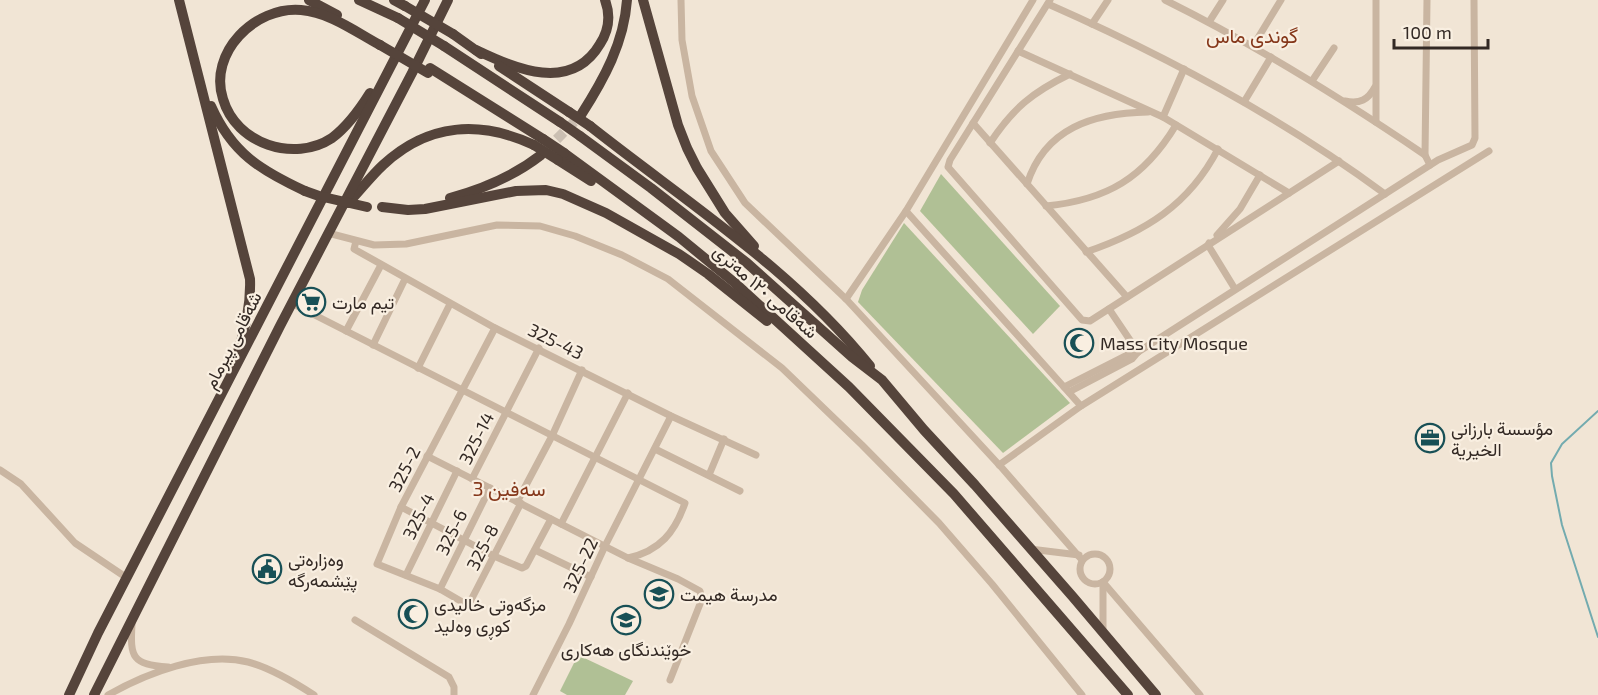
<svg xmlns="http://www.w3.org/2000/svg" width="1598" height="695" viewBox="0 0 1598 695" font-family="'Exo 2',Vazirmatn,sans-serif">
<rect width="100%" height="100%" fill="#f1e5d5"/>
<g fill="#b0c095">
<polygon points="941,174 1060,306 1033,334 920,211"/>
<polygon points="904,223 1070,403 1003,453 858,302 862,290"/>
<polygon points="578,655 633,681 625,695 567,695 560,691"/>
</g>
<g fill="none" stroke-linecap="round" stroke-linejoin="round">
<polyline stroke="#73abaf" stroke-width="2" points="1598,411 1562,444 1551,463 1552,476 1562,525 1598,637"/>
<polyline stroke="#cbbfb2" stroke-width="10" stroke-dasharray="10 5" stroke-linecap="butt" points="546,150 581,115"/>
<g stroke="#c9b5a1" stroke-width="7">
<polyline points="681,0 682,40 692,96 711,151 745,203 846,299 1002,468 1082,560"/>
<polyline points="1050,0 950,160 948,167 1082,320 1090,321 1339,161"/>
<path d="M1165,0c91,45 176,98 260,155l5,10"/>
<polyline points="1376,0 1376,122"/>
<path d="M1048,4c118,52 233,113 337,190"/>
<polyline points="1209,22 1223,0"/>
<polyline points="1092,24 1108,0"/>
<polyline points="1253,46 1281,0"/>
<polyline points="1018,51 1163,117 1289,193"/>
<polyline points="1312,81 1334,48"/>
<path d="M1345,101c15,3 23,-1 30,-14"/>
<polyline points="1244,102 1271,57"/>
<polyline points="1163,117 1184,69"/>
<polyline points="973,123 1127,297"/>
<path d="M990,143c23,-35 43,-51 80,-69"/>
<polyline points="1425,155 1427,0"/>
<path d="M1027,184c18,-56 66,-71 121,-72"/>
<path d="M1046,206c61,-6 98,-28 130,-81"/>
<polyline points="906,211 1081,406"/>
<polyline points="328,233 374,245 406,244 497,225 540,226 575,236 622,255 668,279 782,368 862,445 939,523 992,584 1082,695"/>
<polyline points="1217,235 1240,209 1260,175"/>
<polyline points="356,241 354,249 495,328 671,416 756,455"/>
<polyline points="1209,243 1208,245 1235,289"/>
<path d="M1086,252c59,-20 103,-47 132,-103"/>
<polyline points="846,299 906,211 1033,0"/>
<path d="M293,304l392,199c-10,29 -25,48 -57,55"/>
<polyline points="1109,309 1138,352"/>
<polyline points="495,328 401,507 377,564 440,589 464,603 469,604 521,503"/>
<polyline points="346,331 381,265"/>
<polyline points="373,345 405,279"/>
<polyline points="418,368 450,304"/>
<polyline points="1064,387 1127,355 1138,352"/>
<polyline points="1069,392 1132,359 1138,352 1438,160 1472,145 1475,138 1474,0"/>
<polyline points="655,449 740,491"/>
<polyline points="427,456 628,558 678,579 700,591 702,599 700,604 670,680"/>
<polyline points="999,465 1081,406 1489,151"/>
<polyline points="0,470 21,484 75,543 127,578"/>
<polyline points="709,475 724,439"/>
<polyline points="472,479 539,348"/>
<polyline points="517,502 552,436 582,370"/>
<polyline points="401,507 494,556 522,568 526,566 551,519"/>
<polyline points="561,524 628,393"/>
<polyline points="1030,549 1079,555"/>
<polyline points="535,550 591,577"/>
<circle cx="1095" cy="569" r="15"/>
<polyline points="406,575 457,471"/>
<polyline points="1103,582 1200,695"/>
<polyline points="440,589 490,488"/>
<polyline points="355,620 449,677 454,687 454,695"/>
<path d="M132,624c-2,34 0,40 36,43"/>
<polyline points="1103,632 1103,582"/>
<path d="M108,695c39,-22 95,-44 140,-33 23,6 46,20 66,33"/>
<polyline points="533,695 569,624 605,546 671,416"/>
</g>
<g stroke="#55443b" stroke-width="10">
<path d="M179,0l71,279c1,27 -5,50 -13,76"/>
<polyline points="309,0 337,15"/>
<polyline points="359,0 398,18"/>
<polyline points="394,0 405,6"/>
<polyline points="643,0 678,125 687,148 697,168 725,213 754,246"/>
<polyline points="453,34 481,54"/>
<polyline points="444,46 560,122"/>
<path d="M476,50c40,19 95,43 124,-6 9,-14 11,-28 5,-44"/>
<polyline points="499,66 569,112"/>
<polyline points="430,68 543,139"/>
<path d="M370,93c-10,16 -22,33 -38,45 -38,25 -96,6 -109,-39 -15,-46 32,-93 78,-89 28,2 55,22 79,35"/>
<path d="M211,106c21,47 49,64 94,85"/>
<path d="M581,115c23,-36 43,-72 46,-115"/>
<path d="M590,126c96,76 202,143 280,240"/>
<polyline points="580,136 651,188 747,263 852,357 882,380 924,430 975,485 1073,597 1156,695"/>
<polyline points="564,153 679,237 735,283 849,387 954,494 1128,695"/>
<polyline points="558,160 591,181"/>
<path d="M450,198c33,-9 64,-22 91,-43"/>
<path d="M348,203c12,-12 22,-26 35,-38 45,-42 97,-45 151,-20"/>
<polyline points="382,207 408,210 425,209 516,191 546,190 563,194 606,213 679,254 708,274 767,321"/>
<polyline points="69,695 98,633 425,0"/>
<polyline points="94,695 280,326 412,73 448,0"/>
</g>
<g stroke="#55443b" stroke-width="10">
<polyline points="405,6 453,34"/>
<polyline points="398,18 444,46"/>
<polyline points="380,45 428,73"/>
<polyline points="569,112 590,126"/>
<polyline points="560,122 580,136"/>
<polyline points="543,139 564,153"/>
<polyline points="534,145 558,160"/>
<polyline points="305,191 319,196 367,207"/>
</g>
</g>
<defs>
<g id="supermarket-ring" transform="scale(1.5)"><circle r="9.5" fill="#f9efe1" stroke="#185056" stroke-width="1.5"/><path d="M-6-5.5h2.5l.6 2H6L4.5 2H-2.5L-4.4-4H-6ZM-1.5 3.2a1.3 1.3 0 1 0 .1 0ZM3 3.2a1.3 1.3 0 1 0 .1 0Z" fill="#185056"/></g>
<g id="mosque-ring" transform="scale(1.5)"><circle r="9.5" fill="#f9efe1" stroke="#185056" stroke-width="1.5"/><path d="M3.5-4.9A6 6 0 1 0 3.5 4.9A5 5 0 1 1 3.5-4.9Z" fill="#185056"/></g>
<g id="office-ring" transform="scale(1.5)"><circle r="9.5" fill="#f9efe1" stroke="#185056" stroke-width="1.5"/><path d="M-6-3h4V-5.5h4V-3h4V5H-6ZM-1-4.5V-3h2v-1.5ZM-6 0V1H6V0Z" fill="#185056"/></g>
<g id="civic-ring" transform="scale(1.5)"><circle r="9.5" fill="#f9efe1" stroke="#185056" stroke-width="1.5"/><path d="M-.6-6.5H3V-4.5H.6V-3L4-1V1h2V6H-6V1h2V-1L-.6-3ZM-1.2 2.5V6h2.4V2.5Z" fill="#185056"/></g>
<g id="school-ring" transform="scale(1.5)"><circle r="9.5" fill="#f9efe1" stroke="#185056" stroke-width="1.5"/><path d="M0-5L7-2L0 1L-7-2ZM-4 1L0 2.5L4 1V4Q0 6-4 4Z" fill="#185056"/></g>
</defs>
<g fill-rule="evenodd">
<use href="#supermarket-ring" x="311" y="302"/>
<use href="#mosque-ring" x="1079" y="343"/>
<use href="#office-ring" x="1430" y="438"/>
<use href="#civic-ring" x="267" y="569"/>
<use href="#school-ring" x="659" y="594"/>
<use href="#mosque-ring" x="413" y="614"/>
<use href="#school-ring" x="626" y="620"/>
</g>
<g text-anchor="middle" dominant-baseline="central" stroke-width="4.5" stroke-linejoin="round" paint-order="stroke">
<g font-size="18" fill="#332924" stroke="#f9efe1">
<text transform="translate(766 291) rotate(41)">شەقامی ١٢٠ مەتری</text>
<text transform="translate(232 340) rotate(-63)">شەقامی پیرمام</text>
<text transform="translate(556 341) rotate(26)">325-43</text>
<text transform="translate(476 438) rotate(-63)">325-14</text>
<text transform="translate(404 469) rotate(-63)">325-2</text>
<text transform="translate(418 516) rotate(-64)">325-4</text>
<text transform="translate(451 532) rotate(-64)">325-6</text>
<text transform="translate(482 547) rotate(-63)">325-8</text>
<text transform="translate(580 565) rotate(-65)">325-22</text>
</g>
<g font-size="18" fill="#332924" stroke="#f9efe1" text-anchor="start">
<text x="332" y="302">تيم مارت</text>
<text x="1100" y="343">Mass City Mosque</text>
<text x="1451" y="428">مؤسسة بارزانی<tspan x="1451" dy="21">الخیریة</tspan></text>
<text x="288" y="559">وەزارەتی<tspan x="288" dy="21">پێشمەرگە</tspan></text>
<text x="680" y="594">مدرسة هيمت</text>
<text x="434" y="604">مزگەوتی خالیدی<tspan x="434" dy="21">کوڕی وەلید</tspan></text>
<text x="626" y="649" text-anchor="middle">خوێندنگای هەکاری</text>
</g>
<g font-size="20" fill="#85371a" stroke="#f9efe1">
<text x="1252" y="35">گوندی ماس</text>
<text x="509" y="488">سەفین 3</text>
</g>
</g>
<path d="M1394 39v9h94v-9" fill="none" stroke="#332924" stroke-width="3"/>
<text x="1403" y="39" font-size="18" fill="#332924" stroke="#f9efe1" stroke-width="4.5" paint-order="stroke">100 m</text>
</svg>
